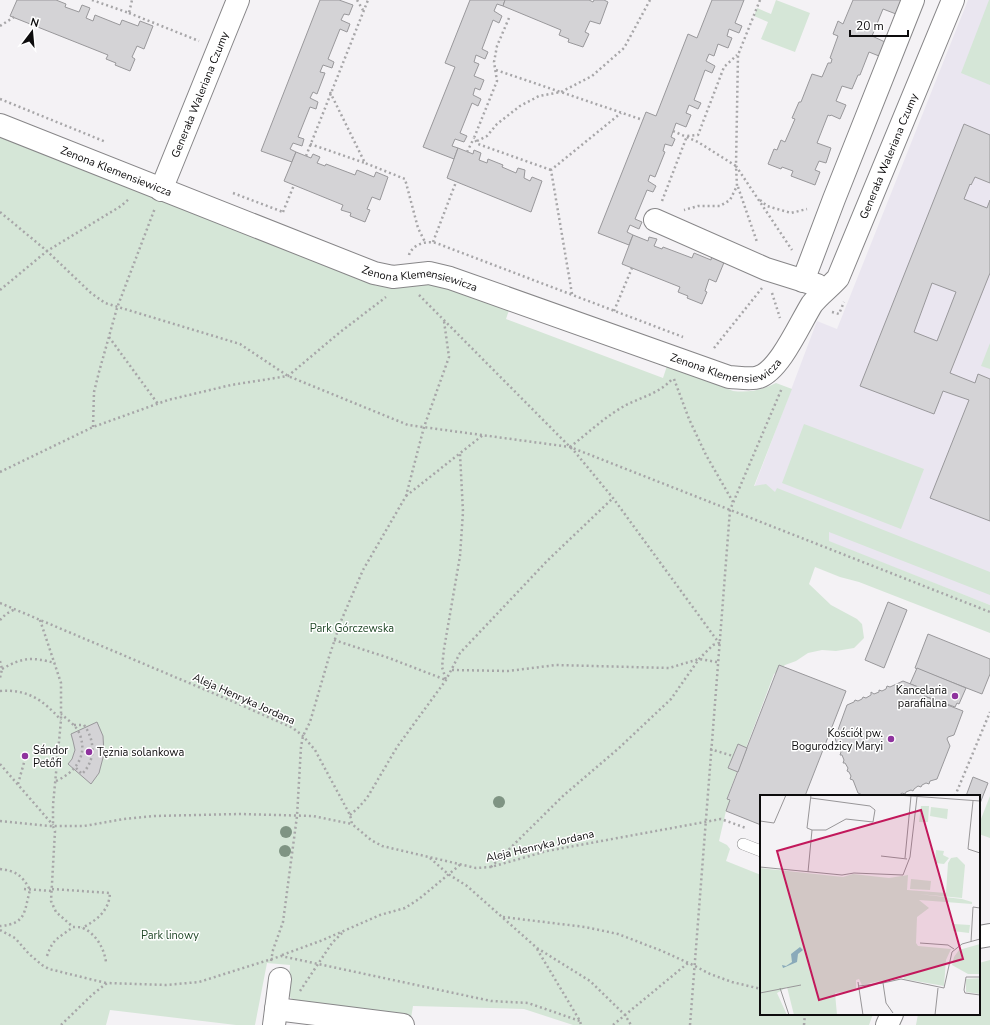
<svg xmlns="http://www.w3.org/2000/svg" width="990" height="1025" viewBox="0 0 990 1025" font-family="'Nunito Sans',sans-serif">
<rect width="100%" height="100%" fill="#f4f2f5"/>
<polygon fill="#eae6f0" points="968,0 990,0 990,605 746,509 817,321 837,329"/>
<g fill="#d5e6d7">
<polygon points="776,0 810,13 795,52 761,39 768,22 754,16 757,8 771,14"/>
<polygon points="989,0 990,0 990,85 961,73"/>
<path d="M0,135l331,130 46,21h26l39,-2 68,23 -4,12 157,59 4,-12 5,-1 61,26c16,2 29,-1 43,-8l16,6 -38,97 12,-2 9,8 2,-4 213,84v23l-161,-63v9l161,64v28l-131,-51 -19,-5 -25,-10 -6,17 22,21 26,14 5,5 2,14 -10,10 -18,3 -14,-1 -14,3 -12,8 -11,4 -11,9 -47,124 3,2 -4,11 -7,30 8,4 3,4 -4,12 35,14v139h112l-4,11h-296l-49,-16 -111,-3 -2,12 -109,-14 -9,-4 -5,-5 2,-30 -23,-2 -12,62h-19l-126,-15 -4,15h-106z"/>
<polygon points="990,343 990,369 981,366"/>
<polygon points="804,424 924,469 901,529 782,483"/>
<polygon points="990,796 990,838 979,834 979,824"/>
<polygon points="990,960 990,1025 916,1025 918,1014 979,1014 979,963"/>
</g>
<g fill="#d4d3d6" stroke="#99989b" fill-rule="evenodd">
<polygon points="17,0 56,0 66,4 65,7 79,12 82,5 90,8 86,18 93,21 95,15 120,25 122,20 138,26 140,21 153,26 144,49 137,46 132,57 135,59 130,71 115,65 116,63 106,59 108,55 10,16"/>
<polygon points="320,0 339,0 353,5 349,15 344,14 341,20 350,24 347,32 340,29 328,59 334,62 332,68 323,65 320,72 325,73 317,94 313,92 310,98 318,102 316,109 310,107 298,137 304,139 302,146 293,143 290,149 296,152 292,162 261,151"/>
<polygon points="470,0 505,0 503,6 497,4 494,11 502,16 499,23 493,20 482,49 488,52 485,59 476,55 474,62 479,64 474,76 484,80 480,90 475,88 473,95 481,99 478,106 472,103 460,133 467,136 464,142 455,139 452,146 458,148 454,159 423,147 455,67 445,63"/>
<polygon points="505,0 589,0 593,2 594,0 604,0 608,2 600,24 590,21 585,32 589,34 583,47 568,42 569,39 559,35 561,30 503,6"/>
<polygon points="712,0 744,0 735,23 742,26 739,33 729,29 727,36 732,38 728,48 718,44 714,56 709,54 706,61 715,66 712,73 705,70 694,100 701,103 698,109 689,105 686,113 691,115 686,127 676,123 671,137 675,139 672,146 665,144 663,151 665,152 655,177 650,175 648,181 656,186 653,192 647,190 635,219 642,222 639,229 630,225 627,232 633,235 629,245 598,233 646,112 656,116 688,34 697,38"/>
<polygon points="853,0 902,0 896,14 883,9 872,36 885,42 879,56 869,52 860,75 858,75 852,89 842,86 836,101 846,105 840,119 831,115 830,116 828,115 817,143 831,148 826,163 819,161 815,170 820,172 815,185 791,176 793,171 782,167 781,169 768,164 774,149 777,150 781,140 785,142 795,119 792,118 799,102 801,102 812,74 822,77 828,63 831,63 832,59 830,58 838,36 833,34 838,21 843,24"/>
<path d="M964,124l26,11v48l-15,-6 -4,8 -1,-1 -6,15 23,9 3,-8v73l-40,100 25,10 3,-9 12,5v142l-60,-23 39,-98 -26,-9 -9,23 -74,-28zM932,283l24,9 -19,49 -23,-9z"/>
<polygon points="458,148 473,154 474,150 481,153 479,160 487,163 488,159 503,165 502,167 516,173 518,168 525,170 524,178 530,181 532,177 542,181 531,212 447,178"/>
<polygon points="296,152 311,158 313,154 320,157 317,163 325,166 326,164 355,175 357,170 374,177 376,172 388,177 380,200 372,197 367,209 370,210 365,222 350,216 351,213 341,210 343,205 284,181"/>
<polygon points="633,235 648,241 649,237 657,239 654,246 662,249 663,247 692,258 694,253 711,260 712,255 725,260 716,282 709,279 705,291 707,292 702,304 687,298 688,296 678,292 680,287 622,264"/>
<polygon points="888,602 907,610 884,668 865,660"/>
<polygon points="928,634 990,659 990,674 982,694 915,668"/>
<polygon points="779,665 846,691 805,796 761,796 761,825 726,811 730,800 727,799"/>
<polygon points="917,668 966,688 959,704 957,703 955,707 924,696 926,690 910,684"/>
<polygon points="903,681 926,690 924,696 963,711 954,735 948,737 947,739 950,746 937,779 930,781 929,784 926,783 922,785 921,787 918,786 914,789 913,791 911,790 906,792 905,794 902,793 898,796 865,796 858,793 853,780 850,779 851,776 849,772 847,771 848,768 845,763 843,763 844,760 842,755 840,755 841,752 839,748 836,747 837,744 835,738 847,705 854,702 855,700 858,701 862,699 863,697 866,698 871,695 871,692 874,694 879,692 879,690 882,691 886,689 887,686 890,687"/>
<polygon points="97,722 103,736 104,754 99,773 91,784 68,764 72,759 75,750 73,741 71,734"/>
<polygon points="738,744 747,748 738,772 728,768"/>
<polygon points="973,777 988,783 979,806 979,796 966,796"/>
</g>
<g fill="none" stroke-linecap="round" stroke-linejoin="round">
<g stroke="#878688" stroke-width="12">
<polyline id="service" points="743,844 761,851"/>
</g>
<g stroke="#878688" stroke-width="24">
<g id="minor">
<path id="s1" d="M0,125l374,148 19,4 36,-4 21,5 279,99c8,0 22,3 30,0 21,-7 41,-54 53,-73 7,-9 18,-17 26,-26l115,-278"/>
<path id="s2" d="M161,190l77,-190"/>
<polyline points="655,220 766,269 817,285"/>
<polyline points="803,281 834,199 913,0"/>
<polyline points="979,937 990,935"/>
<polyline points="276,1009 403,1025"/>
<polyline points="274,1025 280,979"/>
<polyline points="887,1025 892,1014"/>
</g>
</g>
<g stroke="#a7a6a8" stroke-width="2.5" stroke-dasharray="2 3" stroke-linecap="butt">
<polyline points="92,0 129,13 132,0"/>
<polyline points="357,0 363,10"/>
<polyline points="760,0 738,55 736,166 792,250"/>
<polyline points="129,13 199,41"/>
<polyline points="509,18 497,46 494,62 497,81 474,138 478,144 551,170"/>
<polyline points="0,26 14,17"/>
<polyline points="496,70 643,120"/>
<polyline points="330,92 365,163 405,179 418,228 425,242"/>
<polyline points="0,99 106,142"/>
<polyline points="673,131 698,142 736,166 737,186 730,200 720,206 698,206 684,210"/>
<polyline points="477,141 487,136 497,124 520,106 539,96 561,92 592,76 624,48 650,0"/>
<polyline points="310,144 365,163"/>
<polyline points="467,152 474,138"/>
<polyline points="306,156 368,0"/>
<polyline points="738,187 757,242"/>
<polyline points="233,193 283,212"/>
<polyline points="760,200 767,206 791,213 807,209"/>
<polyline points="662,201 687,136 698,135 724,67 737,55"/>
<polyline points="0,212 47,251 91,293 105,303 240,344 288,376 408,425 570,447 990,612"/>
<polyline points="283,212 294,185"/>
<polyline points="433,242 456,182"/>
<path d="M409,255c3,-10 17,-15 27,-12l247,94"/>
<polyline points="0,290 47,251 121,206 130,198"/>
<polyline points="772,293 780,318"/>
<polyline points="572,294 551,170 621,113"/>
<polyline points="419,295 575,452 613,498 719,643 713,645 699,659 671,699 619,748 564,795 491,867"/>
<polyline points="614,311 632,268"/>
<polyline points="832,312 839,314 844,302"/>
<polyline points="109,337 158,404"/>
<polyline points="714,348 762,288"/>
<polyline points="674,379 689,419 706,455 733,502"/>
<polyline points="93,427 94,392 99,372 117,308 155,208"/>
<path d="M570,447c18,-14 36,-31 56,-42 16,-8 34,-12 46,-26"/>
<polyline points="0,472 93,427 168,400 231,385 288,376 339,333 386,297"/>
<polyline points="406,496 483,435"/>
<polyline points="0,603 234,702 293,728 303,736 315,750 350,815 352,824 371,840 382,846 476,868 491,867 547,851 721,819 746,828"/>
<polyline points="0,620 6,614 15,609"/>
<polyline points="40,620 61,683 61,720 53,805 53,826 55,831 51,901 56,912 73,927"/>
<polyline points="334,640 389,658 446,680 442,667 444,649 460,556 463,512 460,454"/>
<polyline points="0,661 2,669 0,678"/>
<path d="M2,669c21,-12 30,-12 53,-6"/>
<polyline points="452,670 508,671 556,665 669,668 699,659 717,662"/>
<path d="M0,691c28,-2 43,9 61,29"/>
<path d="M74,725h10c11,15 12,35 -2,49l-7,-7"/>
<polyline points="710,749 733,756"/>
<polyline points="0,764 53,825"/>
<path d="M56,781c18,-8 32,-24 24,-46 -3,-9 -12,-15 -19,-21"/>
<polyline points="18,784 25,759"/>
<polyline points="955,796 990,712"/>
<polyline points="350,815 358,808 367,798 397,747 446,680 460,653 547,561 613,498"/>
<polyline points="0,821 49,826 84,826 124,819 154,816 240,814 313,816 352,824"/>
<polyline points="430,858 448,874 467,886 537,948 590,981 625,1015 631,1025"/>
<path d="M0,869c16,2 22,6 30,21 -6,21 -3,34 -30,36"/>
<polyline points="24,889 52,891"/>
<path d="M52,889l58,4c-1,18 -13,27 -28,35"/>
<polyline points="503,917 585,927 618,934 662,951 693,965 710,974 732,982 761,989"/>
<polyline points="0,930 15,938 29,954 42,965 49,969 106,983"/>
<polyline points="537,949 580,1021 581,1025"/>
<polyline points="282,955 323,940 380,915 405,908 419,899 461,864"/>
<path d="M47,956c6,-18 12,-18 26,-29 3,0 7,0 10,1 13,6 21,20 23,34"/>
<polyline points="271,961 273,950 283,922 297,816 301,747 303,736 310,722 329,657 341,621 363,570 406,496 424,427 449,357 444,321"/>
<polyline points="300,991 332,943 342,933"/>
<polyline points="61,1025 93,994 107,983 166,985 199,982 281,956 491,1001 528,1003 580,1021"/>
<polyline points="613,1025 688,963"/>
<polyline points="690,1025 730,510 782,388"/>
<polyline points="804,1025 805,1014"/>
</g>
<use href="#service" stroke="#fff" stroke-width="11"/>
<use href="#minor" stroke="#fff" stroke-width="22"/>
</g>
<g fill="#7f9483">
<circle cx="499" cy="802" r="6"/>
<circle cx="286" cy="832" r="6"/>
<circle cx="285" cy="851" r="6"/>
</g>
<g fill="#8f339e" stroke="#fff" stroke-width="1.5">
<circle cx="955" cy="696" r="4"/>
<circle cx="891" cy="739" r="4"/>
<circle cx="89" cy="752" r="4"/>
<circle cx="25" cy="756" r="4"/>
</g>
<g text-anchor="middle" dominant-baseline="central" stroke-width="3" stroke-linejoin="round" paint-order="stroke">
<g font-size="11" fill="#0d0c0d" stroke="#fff">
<text stroke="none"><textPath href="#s2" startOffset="103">Generała Waleriana Czumy</textPath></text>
<text stroke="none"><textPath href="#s1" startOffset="1066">Generała Waleriana Czumy</textPath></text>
<text stroke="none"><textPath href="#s1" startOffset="125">Zenona Klemensiewicza</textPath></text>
<text stroke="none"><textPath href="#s1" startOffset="449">Zenona Klemensiewicza</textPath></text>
<text stroke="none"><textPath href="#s1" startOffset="773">Zenona Klemensiewicza</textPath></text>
<text transform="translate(244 699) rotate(24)">Aleja Henryka Jordana</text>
<text transform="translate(540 846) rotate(-13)">Aleja Henryka Jordana</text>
</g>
<g font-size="11" fill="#1f4726" stroke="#fff">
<text x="352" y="628">Park Górczewska</text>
<text x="170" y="935">Park linowy</text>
</g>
<g font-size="11" fill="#0d0c0d" stroke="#fff" text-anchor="end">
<text x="947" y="690">Kancelaria<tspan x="947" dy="13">parafialna</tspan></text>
<text x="883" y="733">Kościół pw.<tspan x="883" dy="13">Bogurodzicy Maryi</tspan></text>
<text x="33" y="750" text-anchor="start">Sándor<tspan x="33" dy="13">Petőfi</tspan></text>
<text x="97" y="752" text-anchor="start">Tężnia solankowa</text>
</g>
</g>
<g transform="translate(760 795)">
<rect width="220" height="220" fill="#f4f2f5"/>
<path d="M161,11h8l-1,16h-9zM171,12l17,2 -1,10 -17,-3zM176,55l8,1 -1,4 6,3 -5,6 -9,-1zM197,62l8,8 -3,33 -43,-4 43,5 10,3v2l-53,-4 10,8 -12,9 -1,26 2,3 33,3 -5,11 -2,26 -40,-7 -1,-3 -41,9 -3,-6 -3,1v10l-21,3 2,22h-43l-7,-28 -10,6 10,22h-27v-147l83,9 10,-3 36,4 19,-3 -1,15 39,3 2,-30 3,-5zM151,84l20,2 -1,9 -20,-1zM194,129l16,1 -1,8 -16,-2zM220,149v30h-12l-16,-9 2,-8 5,-7zM220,183v16l-14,-2v-13z" fill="#d5e6d7"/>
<path d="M40,152l3,3 -5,4 -1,8 -14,6 -1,-3 4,1 6,-4 -1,-8z" fill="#8aaaba"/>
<path fill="none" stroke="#989698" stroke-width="1" d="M137,0l83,6M51,3l59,8 5,4 -2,12 -27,-3 -20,11h-14M213,6l-5,48 12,4M0,26l14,2 12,-28M121,61l26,3M145,63l6,-62M0,72l82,8 12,-2 49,2 7,-18 7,-60M48,77l4,-42 -5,-2 4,-33M211,147l2,-35 7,1M160,148l28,2 6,4M220,182h-14l-2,13 1,3 15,2M98,187l5,33M99,191l24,-3M20,193l9,27M0,198l41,-8M133,218l-7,-10 -3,-20 18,-4 43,9 8,-36 10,-8 18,-5M175,220l3,-27"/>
<path fill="#c2185b" fill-opacity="0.15" stroke="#c2185b" stroke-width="2" d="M161,15l42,149 -144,41 -42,-149z"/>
<rect width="220" height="220" fill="none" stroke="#0d0c0d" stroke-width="2"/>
</g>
<g transform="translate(32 32) rotate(16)" stroke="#ffffff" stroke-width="3" paint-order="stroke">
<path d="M0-3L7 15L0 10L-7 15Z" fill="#0d0c0d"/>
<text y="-6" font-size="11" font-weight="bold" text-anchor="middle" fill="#0d0c0d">N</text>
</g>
<path d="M850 30v6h58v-6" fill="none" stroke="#0d0c0d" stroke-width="2"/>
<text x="856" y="30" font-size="12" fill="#0d0c0d" stroke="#ffffff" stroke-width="3" paint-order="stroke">20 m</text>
</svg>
